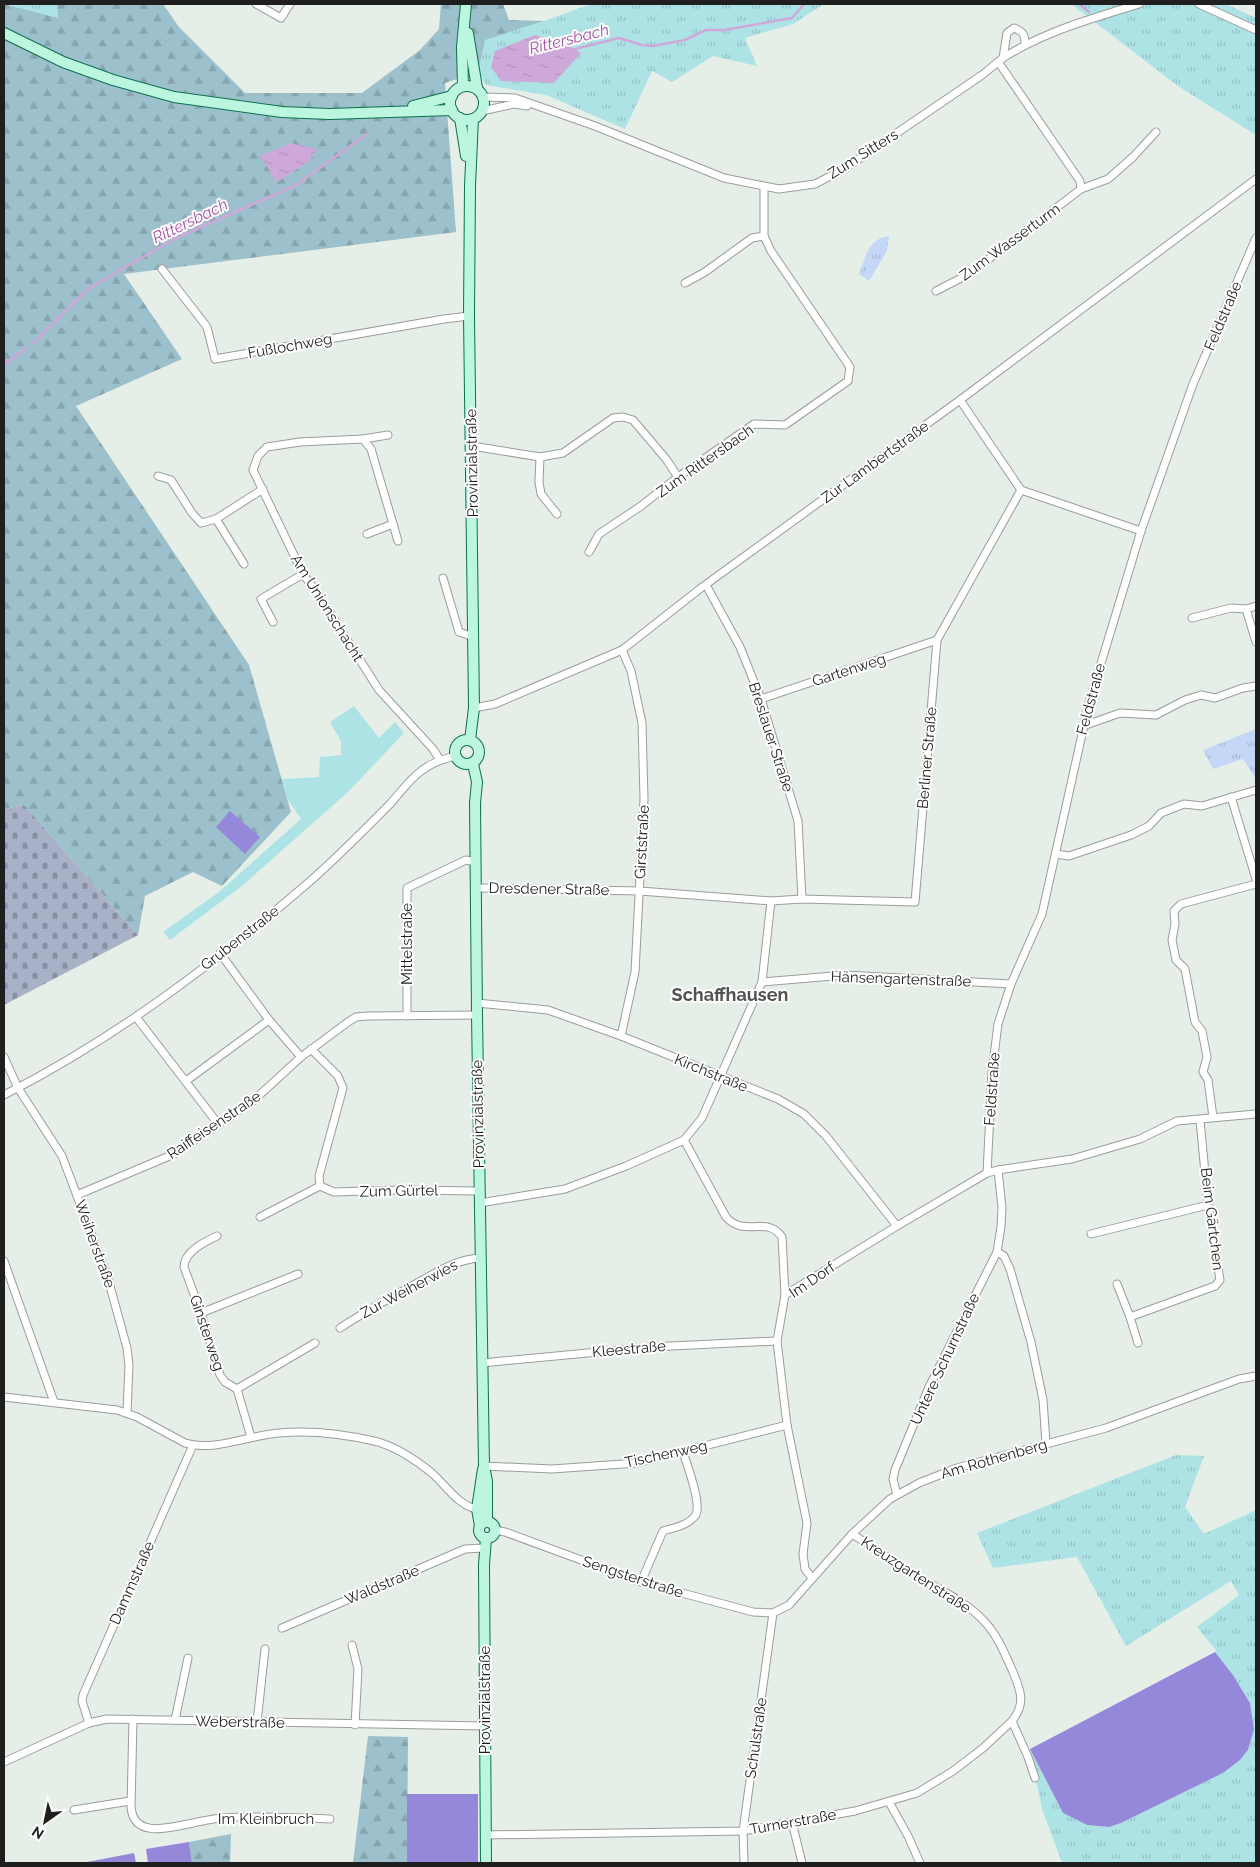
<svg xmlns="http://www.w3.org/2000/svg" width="1260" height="1867" viewBox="0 0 1260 1867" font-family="Raleway,sans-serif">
<defs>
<pattern id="grass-tufts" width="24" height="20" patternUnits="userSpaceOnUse" patternTransform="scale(1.25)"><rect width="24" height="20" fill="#aee3e6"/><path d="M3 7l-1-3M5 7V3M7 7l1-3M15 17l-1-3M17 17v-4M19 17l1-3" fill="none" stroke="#95c2c5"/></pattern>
<pattern id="forest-firs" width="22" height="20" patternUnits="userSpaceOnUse" patternTransform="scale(1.25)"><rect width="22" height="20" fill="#9cc0cc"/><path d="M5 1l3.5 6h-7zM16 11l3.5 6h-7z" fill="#86a5af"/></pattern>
<pattern id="cemetery-stones" width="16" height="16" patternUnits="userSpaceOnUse" patternTransform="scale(1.25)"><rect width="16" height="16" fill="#a8b1c7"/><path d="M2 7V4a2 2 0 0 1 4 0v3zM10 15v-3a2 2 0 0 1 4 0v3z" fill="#888fa1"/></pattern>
<pattern id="park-tufts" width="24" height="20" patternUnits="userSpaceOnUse" patternTransform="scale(1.25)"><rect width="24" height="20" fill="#c5d7f7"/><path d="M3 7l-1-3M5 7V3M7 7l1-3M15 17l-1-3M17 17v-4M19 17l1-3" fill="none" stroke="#a9b8d3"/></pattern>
<pattern id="water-ripples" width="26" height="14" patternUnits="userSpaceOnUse" patternTransform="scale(1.25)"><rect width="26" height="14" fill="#cfa8da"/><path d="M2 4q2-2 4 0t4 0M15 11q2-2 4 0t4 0" fill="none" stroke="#b190bb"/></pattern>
</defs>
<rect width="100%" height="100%" fill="#e5efe8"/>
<g fill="url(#grass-tufts)">
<polygon points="6,4 57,4 58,19"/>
<polygon points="591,4 824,4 793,24 745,38 757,66 713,56 672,82 652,71 625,129 546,95 486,85 478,72 484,40 544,21"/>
<polygon points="1071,4 1226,4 1256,18 1256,135 1178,86"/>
<polygon points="1176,1455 1204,1456 1185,1507 1204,1534 1256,1510 1256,1863 1062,1863 1042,1809 1030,1749 1063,1813 1087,1825 1109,1827 1121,1823 1223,1773 1240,1760 1248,1750 1254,1729 1250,1703 1233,1675 1215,1652 1216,1650 1197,1627 1239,1595 1231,1581 1126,1646 1077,1557 993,1568 977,1533"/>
</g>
<g fill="url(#forest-firs)">
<polygon points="4,4 58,18 57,4 163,4 179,27 245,93 362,93 420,50 439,29 441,4 503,4 509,20 544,21 485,40 478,72 445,83 456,232 124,274 182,359 76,406 249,665 291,812 222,886 193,872 145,896 138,935 24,805 4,809"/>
<polygon points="368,1736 408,1737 407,1863 353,1863"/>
<polygon points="231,1834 230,1863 192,1863 189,1842"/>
</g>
<polygon fill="url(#cemetery-stones)" points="24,805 138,935 4,1005 4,809"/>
<g fill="url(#park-tufts)">
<path d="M889,236l-2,15 -18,30 -10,-7c8,-18 8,-35 30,-38z"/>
<polygon points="1256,729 1256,779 1243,759 1213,769 1203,750"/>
</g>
<polygon fill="#aee3e6" points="354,706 379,738 395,722 404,733 348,792 242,886 170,940 163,932 219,892 301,819 288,800 282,779 319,777 320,757 341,755 341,741 330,722"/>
<g fill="#9588da">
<polygon points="230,811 260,837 245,854 216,827"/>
<polygon points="1215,1652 1233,1675 1250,1703 1254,1729 1248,1750 1240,1760 1223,1773 1121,1823 1109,1827 1087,1825 1063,1813 1030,1749"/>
<rect x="407" y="1794" width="71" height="69"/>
<polygon points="189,1842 192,1863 148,1863 146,1849"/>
<polygon points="134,1853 136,1863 87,1863 87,1862"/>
</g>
<g fill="url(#water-ripples)">
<polygon points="535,35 564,43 581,53 554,83 501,81 491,67 495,51"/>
<polygon points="291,143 317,149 308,162 277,182 260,156"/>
</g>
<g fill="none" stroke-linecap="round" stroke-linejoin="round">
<g stroke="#cfa8da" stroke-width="2.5">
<polyline points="1079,4 1089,12"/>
<polyline points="571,50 619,38 642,45 653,46 685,40 706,30 724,30 792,18 804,4"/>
<polyline points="33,343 88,289 172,240 296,185 367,134"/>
<polyline points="4,365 26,348"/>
</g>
<g stroke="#9c9c9c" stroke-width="9">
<g id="street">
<polyline points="256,4 281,18 290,4"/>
<polyline points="1199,4 1256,30"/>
<path d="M1003,58l4,-25 7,-5c10,4 11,7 11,17"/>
<path d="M483,97l32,1 80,28 129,52 55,11 36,-5 29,-15 138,-94c8,-6 16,-14 24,-19 41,-25 87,-38 133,-52"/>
<polyline points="482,111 514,104 527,106"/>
<polyline points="1081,189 1108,179 1133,157 1156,132"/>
<polyline points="162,269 207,327 215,359 444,319 469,316"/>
<polyline points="685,283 705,272 752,238 764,236"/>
<polyline points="936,291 969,274 1081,189 1080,181 999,63"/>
<polyline points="960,400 1021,490 1141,531"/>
<polyline points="363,439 388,435"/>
<polyline points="472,446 540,457 563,453 613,418 623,417 633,420 666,459 678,477"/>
<polyline points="540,457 539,482 541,494 557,514"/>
<polyline points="158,476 171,480 192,513 201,523 216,519 263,489"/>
<polyline points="216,519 244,564"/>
<polyline points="367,534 393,524"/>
<polyline points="398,541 371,449 363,439 300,442 267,447 258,456 253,470 303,574 318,594 379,690 433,749 440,760"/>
<polyline points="589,552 599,534 641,506 678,477 754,424 785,425 848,381 850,367 771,251 764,236 764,187"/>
<polyline points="443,578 459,632 474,637"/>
<polyline points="706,585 740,647 761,699 798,821 802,899"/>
<polyline points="1246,609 1256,642"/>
<polyline points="1192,618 1231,608 1246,609 1256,606"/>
<polyline points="273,622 261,599 303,574"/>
<polyline points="761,699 937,640"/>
<polyline points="474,708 495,704 622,650 701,588 960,400 1256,179"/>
<polyline points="1083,726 1120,713 1156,715 1185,700 1201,695 1215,698 1243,688 1256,686"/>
<polyline points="1231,797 1256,879"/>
<polyline points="1056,854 1069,856 1131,835 1149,826 1161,813 1184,804 1202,806 1256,790"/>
<polyline points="476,888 640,891 771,901 802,899 915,902 937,640 1021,490"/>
<polyline points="220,953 269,1020 301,1057"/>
<polyline points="762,982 845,975 1011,984"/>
<polyline points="477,1003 548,1010 621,1036 778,1099 804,1114 826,1136 897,1226"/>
<polyline points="407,1016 407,888 466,860 476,862"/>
<polyline points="136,1017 219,1125"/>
<polyline points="621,1036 635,972 644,799 642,723 631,671 622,650"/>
<polyline points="311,1049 338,1076 343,1088 319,1176 320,1186 334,1192 400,1190 479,1191"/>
<polyline points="4,1057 18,1088 62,1156 107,1275 127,1348 129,1365 127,1413"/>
<polyline points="186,1081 269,1020"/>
<path d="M4,1095c110,-56 210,-131 304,-212 29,-25 55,-52 82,-79 10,-11 19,-24 31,-33 10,-8 22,-12 34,-15"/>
<polyline points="1213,1117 1208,1080 1203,1072 1207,1057 1202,1031 1195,1022 1185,969 1176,960 1172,940 1175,924 1174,911 1181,904 1256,884"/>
<polyline points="684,1140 702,1118 762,982 771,901"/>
<polyline points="987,1173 992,1072 998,1024 1011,984 1042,914 1089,703 1141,531 1193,384 1256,238"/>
<polyline points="77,1195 174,1154 253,1101 301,1057 348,1022 356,1017 368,1016 477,1015"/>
<path d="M480,1203l85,-14 61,-23 58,-26 42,77c19,21 41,-2 56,20l3,58"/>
<polyline points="260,1217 320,1186"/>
<polyline points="1091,1234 1208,1205"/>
<path d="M217,1236c-13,6 -33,16 -33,31l17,46 19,62 5,7 12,7 14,48"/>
<polyline points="997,1252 1004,1256 1010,1269 1031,1342 1043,1400 1046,1443"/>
<polyline points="4,1261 54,1402"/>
<polyline points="1117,1284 1130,1317"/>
<polyline points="201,1313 298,1274"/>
<path d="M340,1328c23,-15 46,-28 70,-41 23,-12 44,-28 71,-29"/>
<polyline points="1138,1343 1130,1317 1215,1286 1220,1280 1208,1205 1200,1120"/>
<polyline points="482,1363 651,1347 777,1341"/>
<polyline points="237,1389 315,1343"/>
<path d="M4,1397l113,13 20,7 48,26c29,9 65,-8 94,-10 31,-3 64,1 95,8 21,5 42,19 59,33 13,12 26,32 44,35"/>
<polyline points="484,1466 552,1469 637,1463 787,1425"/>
<polyline points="897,1495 893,1479 895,1470 929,1387 997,1252 1001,1227 1002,1208 998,1170"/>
<polyline points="495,1530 505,1532 641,1582 753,1612 773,1613"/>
<path d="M852,1534c21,13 40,27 61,40 23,14 51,26 70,46 14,14 22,34 30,52 8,19 13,32 -1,49"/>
<polyline points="812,1578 805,1569 803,1554 807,1523 787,1425 777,1341 785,1295 897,1226 987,1173 998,1170 1072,1159 1140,1139 1177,1121 1256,1114"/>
<path d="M641,1582l22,-51c10,-3 24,-5 32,-15 8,-10 -8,-51 -12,-64"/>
<polyline points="773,1613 789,1605 852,1534 877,1511 890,1499 919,1483 957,1468 1106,1428 1239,1379 1256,1376"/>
<polyline points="282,1628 465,1549 484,1548"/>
<polyline points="352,1645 358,1669 355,1725"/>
<path d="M133,1719l-2,88c1,11 6,19 18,21 15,4 54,-9 73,-10 35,-3 72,0 108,1"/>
<polyline points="175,1720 188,1658"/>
<polyline points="257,1722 265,1649"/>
<polyline points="89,1723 82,1701 83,1695 193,1445"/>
<polyline points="4,1762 89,1723 107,1719 485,1726"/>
<polyline points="889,1802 908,1836 920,1863"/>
<polyline points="74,1810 130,1801"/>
<polyline points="792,1822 802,1863"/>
<polyline points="485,1835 743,1831 855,1811 917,1793 953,1771 983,1748 1012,1721 1028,1757 1035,1778"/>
<polyline points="744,1863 743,1831 773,1613"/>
</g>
</g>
<g stroke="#0b714e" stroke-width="12">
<g id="secondary">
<polyline points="4,33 63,62 113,80 174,97 282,112 329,114 452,110"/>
<polyline points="468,33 477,88"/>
<polyline points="463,86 462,47 466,4"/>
<circle cx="467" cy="103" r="17"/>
<polyline points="413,106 452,96"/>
<polyline points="460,118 466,156"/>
<circle cx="467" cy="752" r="12"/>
<polyline points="470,740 474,708 469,316 470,186 473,119"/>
<polyline points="473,764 477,782 475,803 477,1015 484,1466 487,1481 487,1522"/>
<circle cx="487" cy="1530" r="8"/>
<polyline points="480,1526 477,1509 483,1469"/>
<polyline points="486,1538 484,1565 486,1863"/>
</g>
</g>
<use href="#street" stroke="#fff" stroke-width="7"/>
<use href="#secondary" stroke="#bcf6df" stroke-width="10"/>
</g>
<g text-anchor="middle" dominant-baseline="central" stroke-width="4" stroke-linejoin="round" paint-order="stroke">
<g font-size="15" fill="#1f1f1f" stroke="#fff">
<text transform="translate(863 154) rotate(-32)">Zum Sitters</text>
<text transform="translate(1010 242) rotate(-36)">Zum Wasserturm</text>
<text transform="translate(1223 316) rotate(-67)">Feldstraße</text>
<text transform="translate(290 346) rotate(-10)">Fußlochweg</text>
<text transform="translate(705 461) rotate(-35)">Zum Rittersbach</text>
<text transform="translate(875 462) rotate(-36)">Zur Lambertstraße</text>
<text transform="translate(472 463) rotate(-91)">Provinzialstraße</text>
<text transform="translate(327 608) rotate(58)">Am Unionschacht</text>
<text transform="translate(849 670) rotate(-18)">Gartenweg</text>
<text transform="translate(1091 699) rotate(-75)">Feldstraße</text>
<text transform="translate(771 737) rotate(72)">Breslauer Straße</text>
<text transform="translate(927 758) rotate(-85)">Berliner Straße</text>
<text transform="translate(642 842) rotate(-87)">Girststraße</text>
<text transform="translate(549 889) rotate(1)">Dresdener Straße</text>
<text transform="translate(240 938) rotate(-38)">Grubenstraße</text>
<text transform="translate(407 944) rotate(-90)">Mittelstraße</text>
<text transform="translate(901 979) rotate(2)">Hänsengartenstraße</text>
<text transform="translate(711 1073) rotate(22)">Kirchstraße</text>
<text transform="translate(992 1089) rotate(-86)">Feldstraße</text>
<text transform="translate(478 1114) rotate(-91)">Provinzialstraße</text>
<text transform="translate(214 1125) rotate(-34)">Raiffeisenstraße</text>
<text transform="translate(399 1191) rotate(-1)">Zum Gürtel</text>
<text transform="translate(1212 1219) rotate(83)">Beim Gärtchen</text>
<text transform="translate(95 1244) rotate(70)">Weiherstraße</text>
<text transform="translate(812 1280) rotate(-34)">Im Dorf</text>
<text transform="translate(409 1289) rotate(-28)">Zur Weiherwies</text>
<text transform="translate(207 1333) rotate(71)">Ginsterweg</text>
<text transform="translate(629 1349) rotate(-5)">Kleestraße</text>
<text transform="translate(945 1359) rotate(-65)">Untere Schurnstraße</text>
<text transform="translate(666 1454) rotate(-12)">Tischenweg</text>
<text transform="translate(994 1459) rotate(-16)">Am Rothenberg</text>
<text transform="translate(916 1575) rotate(33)">Kreuzgartenstraße</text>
<text transform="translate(633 1577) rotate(18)">Sengsterstraße</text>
<text transform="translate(132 1583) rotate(-66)">Dammstraße</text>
<text transform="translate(382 1585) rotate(-23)">Waldstraße</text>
<text transform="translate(485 1700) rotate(-90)">Provinzialstraße</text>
<text transform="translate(240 1722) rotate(1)">Weberstraße</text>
<text transform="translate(756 1738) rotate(-82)">Schulstraße</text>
<text x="266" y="1819">Im Kleinbruch</text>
<text transform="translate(793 1822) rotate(-10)">Turnerstraße</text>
</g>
<g font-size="16" font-style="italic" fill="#aa50a5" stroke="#fff">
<text transform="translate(569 39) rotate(-14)">Rittersbach</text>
<text transform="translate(190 221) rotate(-26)">Rittersbach</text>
</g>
<g font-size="18" font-weight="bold" fill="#525252" stroke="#fff">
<text x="730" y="994">Schaffhausen</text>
</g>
</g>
<rect width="1260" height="1867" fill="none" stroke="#1f1f1f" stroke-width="10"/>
<g transform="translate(45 1822) rotate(213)" stroke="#ffffff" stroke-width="4" paint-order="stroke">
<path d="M0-4L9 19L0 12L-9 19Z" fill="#1f1f1f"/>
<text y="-8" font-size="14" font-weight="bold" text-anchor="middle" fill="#1f1f1f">N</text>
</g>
</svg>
